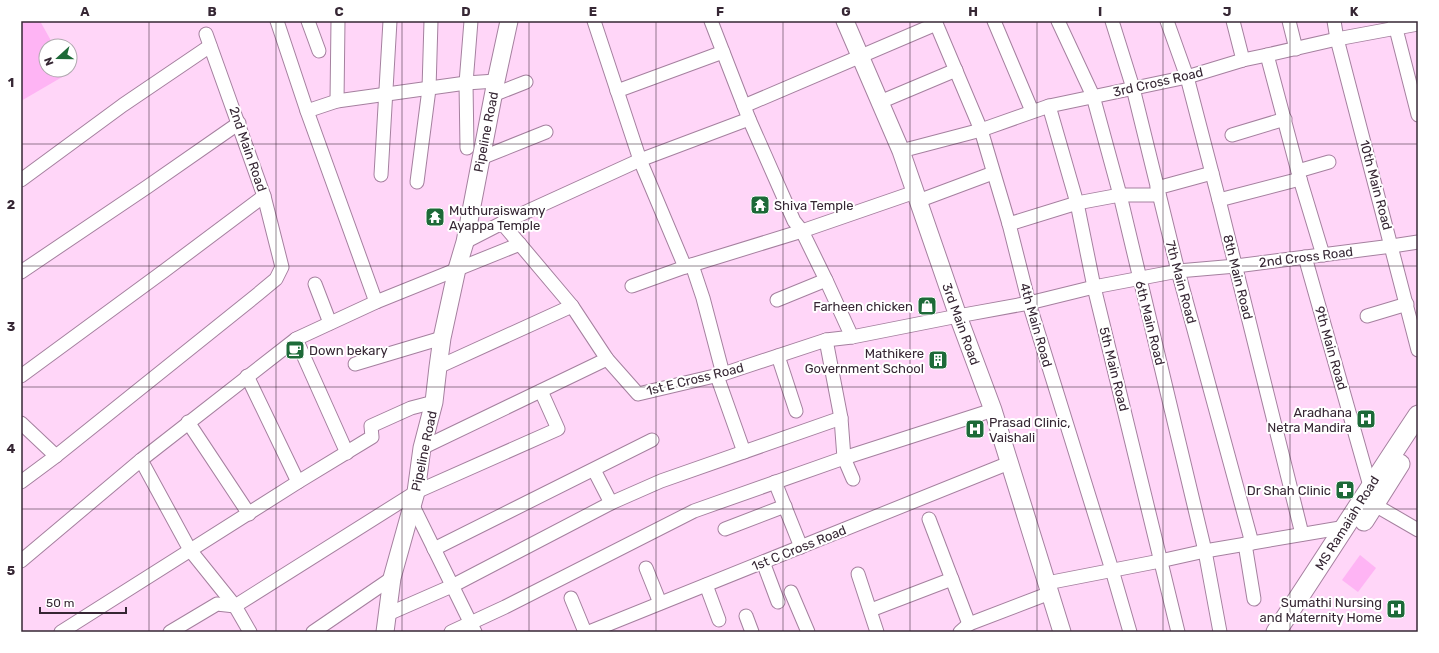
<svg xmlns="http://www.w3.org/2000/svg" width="1439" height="653" viewBox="0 0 1439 653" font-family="Rubik,sans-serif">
<rect width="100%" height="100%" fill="#ffd6f8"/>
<g fill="#feb4f4">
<polygon points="21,21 40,21 54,46 46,46 46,70 68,70 69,73 21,101"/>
<polygon points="1360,555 1376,568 1358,592 1342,580"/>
</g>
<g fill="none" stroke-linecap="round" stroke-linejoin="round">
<g stroke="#a5809f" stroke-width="15">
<g id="minor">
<polyline points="277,21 307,111 376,302"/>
<polyline points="308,21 319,51"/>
<polyline points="594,21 640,160 685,267"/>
<polyline points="711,21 749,119 794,221 802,231 826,280 852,337"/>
<polyline points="935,21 981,130 1009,224 1029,303 1112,570 1130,632"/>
<polyline points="994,21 1032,111"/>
<polyline points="1058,21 1093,96 1120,195 1205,551 1220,632"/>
<polyline points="1112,21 1133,88 1178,271 1252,543"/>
<polyline points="1167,21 1187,77 1219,200 1302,534"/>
<polyline points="1233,21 1243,60"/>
<polyline points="1289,21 1296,49"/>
<polyline points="1334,21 1337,39 1418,350"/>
<polyline points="1394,21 1418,115"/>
<polyline points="1267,55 1300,179 1323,255"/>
<polyline points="617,91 723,52"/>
<polyline points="493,95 526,82"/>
<polyline points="337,101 338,21"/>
<polyline points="880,102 956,70"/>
<polyline points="744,106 936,24"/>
<polyline points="1049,106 1077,203 1094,287 1178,632"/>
<polyline points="307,111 337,101 466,83 496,81"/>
<polyline points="1232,135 1285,119"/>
<polyline points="467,148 466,83 471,21"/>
<polyline points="901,151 981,130 1049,106 1187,77 1243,60 1267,55 1337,39 1418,24"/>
<polyline points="481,158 546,132"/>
<polyline points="1298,171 1329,162"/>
<polyline points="381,175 390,21"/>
<polyline points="21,180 123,105 210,46"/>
<polyline points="417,182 429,89 431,21"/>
<polyline points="1157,188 1212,173"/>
<polyline points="1219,200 1300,179"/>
<polyline points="918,201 993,173"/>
<polyline points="502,223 640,160 749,119"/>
<polyline points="1009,224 1077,203 1120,195 1159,195"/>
<polyline points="465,242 502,223 572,306 607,359 638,394 723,374 826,340 852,337 958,316 1029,303 1094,287 1178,271 1236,266 1392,246 1418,242"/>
<polyline points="1305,257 1370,486"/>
<polyline points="692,265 703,298 723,374"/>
<polyline points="21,272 147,187 239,123"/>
<polyline points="315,284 330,323"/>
<polyline points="632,286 685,267 802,231 915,192"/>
<polyline points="777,300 826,280"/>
<polyline points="1367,316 1407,304"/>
<polyline points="296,339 347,453"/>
<polyline points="826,340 841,418 844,458 853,479"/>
<polyline points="778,356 796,411"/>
<polyline points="355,364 442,338"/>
<polyline points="438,367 572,306"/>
<polyline points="21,376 164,271 264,196"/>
<polyline points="247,376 298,482"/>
<polyline points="717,376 744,452"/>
<polyline points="188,422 249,514"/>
<polyline points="21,423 56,456"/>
<polyline points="422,448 607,359"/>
<polyline points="141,460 190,550 235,606 250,632"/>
<polyline points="594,470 611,503"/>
<polyline points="21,482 56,456 258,294 276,279 282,267 264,196 206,34"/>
<polyline points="775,482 801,547"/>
<polyline points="1368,501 1418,530"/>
<polyline points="413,506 475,632"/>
<polyline points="929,519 969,624"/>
<polyline points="725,529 785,506"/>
<polyline points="1245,544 1254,599"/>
<polyline points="434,549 652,440"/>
<polyline points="21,561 141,460 296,339 376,302 520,244"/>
<polyline points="763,562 778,602"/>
<polyline points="646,568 660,603"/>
<polyline points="858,574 877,632"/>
<polyline points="1047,583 1160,561 1205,551 1346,527"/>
<polyline points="706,585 719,620"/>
<polyline points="791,592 808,632"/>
<polyline points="571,598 585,632"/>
<polyline points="871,610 952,579"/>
<polyline points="388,614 452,586 611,503 661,481 841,418"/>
<polyline points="746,616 752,632"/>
<polyline points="61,632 298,482 372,437 371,426 411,408 434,402"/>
<polyline points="170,632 217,604 235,606 416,492 558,429 541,391"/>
<polyline points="313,632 392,578"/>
<polyline points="451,632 505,607 694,511 844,458 993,410"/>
<polyline points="589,632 1009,463"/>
<polyline points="960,632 969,624 1050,593"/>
</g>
</g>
<g stroke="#a5809f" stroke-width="19">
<g id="tertiary">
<polyline points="845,21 901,151 958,316 993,410 1062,632"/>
<polyline points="385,632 392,578 416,492 422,448 434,402 438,367 442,338 457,269 465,242 496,81 509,21"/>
</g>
</g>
<g stroke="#a5809f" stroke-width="21">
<g id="secondary">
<polyline points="1364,521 1400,464"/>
<path d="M1276,632c48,-72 94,-145 142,-217"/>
</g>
</g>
<use href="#minor" stroke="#fff" stroke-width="13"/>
<use href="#tertiary" stroke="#fff" stroke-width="17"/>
<use href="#secondary" stroke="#fff" stroke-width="19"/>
</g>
<path fill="none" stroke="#362734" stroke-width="1" stroke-opacity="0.55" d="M149,21v611M276,21v611M402,21v611M529,21v611M656,21v611M783,21v611M910,21v611M1037,21v611M1163,21v611M1290,21v611M21,144h1397M21,266h1397M21,387h1397M21,509h1397"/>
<defs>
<g id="temple-square" transform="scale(1)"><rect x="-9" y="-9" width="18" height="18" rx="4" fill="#1d6a38" stroke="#fff"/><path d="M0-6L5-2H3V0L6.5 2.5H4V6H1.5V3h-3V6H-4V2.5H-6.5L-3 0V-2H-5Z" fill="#fff"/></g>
<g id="shop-square" transform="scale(1)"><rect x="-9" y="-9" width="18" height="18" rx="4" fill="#1d6a38" stroke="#fff"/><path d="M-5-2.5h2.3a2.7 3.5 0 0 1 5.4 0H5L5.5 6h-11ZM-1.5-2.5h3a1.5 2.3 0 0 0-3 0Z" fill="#fff"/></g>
<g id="cafe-square" transform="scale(1)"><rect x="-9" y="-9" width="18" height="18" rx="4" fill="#1d6a38" stroke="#fff"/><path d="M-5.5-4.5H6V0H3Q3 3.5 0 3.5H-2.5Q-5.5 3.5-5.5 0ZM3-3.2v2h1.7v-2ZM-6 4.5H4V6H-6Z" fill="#fff"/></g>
<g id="building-square" transform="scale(1)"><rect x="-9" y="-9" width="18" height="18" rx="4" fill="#1d6a38" stroke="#fff"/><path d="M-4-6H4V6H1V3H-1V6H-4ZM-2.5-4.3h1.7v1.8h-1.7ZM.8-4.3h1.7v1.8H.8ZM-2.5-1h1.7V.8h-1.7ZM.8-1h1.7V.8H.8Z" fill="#fff"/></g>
<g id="hospital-square" transform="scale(1)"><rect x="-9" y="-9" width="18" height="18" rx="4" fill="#1d6a38" stroke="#fff"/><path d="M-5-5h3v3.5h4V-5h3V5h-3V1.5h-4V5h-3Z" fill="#fff"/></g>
<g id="pharmacy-square" transform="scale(1)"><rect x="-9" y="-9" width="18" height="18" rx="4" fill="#1d6a38" stroke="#fff"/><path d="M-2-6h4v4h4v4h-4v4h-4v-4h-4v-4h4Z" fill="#fff"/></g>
</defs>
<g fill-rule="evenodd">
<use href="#temple-square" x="760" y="205"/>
<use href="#temple-square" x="435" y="217"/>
<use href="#shop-square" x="927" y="306"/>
<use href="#cafe-square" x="295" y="350"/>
<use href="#building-square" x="938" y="360"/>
<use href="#hospital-square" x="1366" y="419"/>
<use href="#hospital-square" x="975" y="429"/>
<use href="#pharmacy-square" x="1345" y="490"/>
<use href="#hospital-square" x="1396" y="609"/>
</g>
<g text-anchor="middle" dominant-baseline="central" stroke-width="4" stroke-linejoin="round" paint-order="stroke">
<g font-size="13" fill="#362734" stroke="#fff">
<text transform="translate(1158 82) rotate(-13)">3rd Cross Road</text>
<text transform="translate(486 132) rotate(-79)">Pipeline Road</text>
<text transform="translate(248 149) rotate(71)">2nd Main Road</text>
<text transform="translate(1376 185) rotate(75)">10th Main Road</text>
<text transform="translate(1306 257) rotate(-7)">2nd Cross Road</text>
<text transform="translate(1238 277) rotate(76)">8th Main Road</text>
<text transform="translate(1181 282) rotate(75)">7th Main Road</text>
<text transform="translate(1150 323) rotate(76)">6th Main Road</text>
<text transform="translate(961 324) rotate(70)">3rd Main Road</text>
<text transform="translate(1036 325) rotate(74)">4th Main Road</text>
<text transform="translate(1331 348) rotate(74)">9th Main Road</text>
<text transform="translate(1114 369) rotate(76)">5th Main Road</text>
<text transform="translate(695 379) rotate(-14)">1st E Cross Road</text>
<text transform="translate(424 451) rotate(-78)">Pipeline Road</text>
<text transform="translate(1347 523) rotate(-58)">MS Ramaiah Road</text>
<text transform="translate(799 548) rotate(-22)">1st C Cross Road</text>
</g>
<g font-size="13" fill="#362734" stroke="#fff" text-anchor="end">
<text x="774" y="205" text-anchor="start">Shiva Temple</text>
<text x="449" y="210" text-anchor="start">Muthuraiswamy<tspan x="449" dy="15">Ayappa Temple</tspan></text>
<text x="913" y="306">Farheen chicken</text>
<text x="309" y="350" text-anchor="start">Down bekary</text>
<text x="924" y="353">Mathikere<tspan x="924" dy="15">Government School</tspan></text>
<text x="1352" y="412">Aradhana<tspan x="1352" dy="15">Netra Mandira</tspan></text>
<text x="989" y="422" text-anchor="start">Prasad Clinic,<tspan x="989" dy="15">Vaishali</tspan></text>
<text x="1331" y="490">Dr Shah Clinic</text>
<text x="1382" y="602">Sumathi Nursing<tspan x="1382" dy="15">and Maternity Home</tspan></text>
</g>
</g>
<rect width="1439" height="653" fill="none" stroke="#ffffff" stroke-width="44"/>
<g transform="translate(58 58) rotate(249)"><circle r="19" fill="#ffffff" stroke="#afa9ae"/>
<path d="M0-3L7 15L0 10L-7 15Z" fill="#1d6a38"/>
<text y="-6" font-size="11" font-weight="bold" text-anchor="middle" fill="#362734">N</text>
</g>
<path d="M40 607v6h86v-6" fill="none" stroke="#362734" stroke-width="2"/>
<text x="46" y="607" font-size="12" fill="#362734" stroke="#ffffff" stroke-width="3" paint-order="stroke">50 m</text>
<rect x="22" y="22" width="1395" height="609" fill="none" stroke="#362734" stroke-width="1.5"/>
<g font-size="13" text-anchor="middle" font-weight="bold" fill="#362734">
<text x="85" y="16">A</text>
<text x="212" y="16">B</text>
<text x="339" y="16">C</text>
<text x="466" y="16">D</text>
<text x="593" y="16">E</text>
<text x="720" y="16">F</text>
<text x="846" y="16">G</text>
<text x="973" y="16">H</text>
<text x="1100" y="16">I</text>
<text x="1227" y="16">J</text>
<text x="1354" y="16">K</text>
<text x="11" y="87">1</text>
<text x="11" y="209">2</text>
<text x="11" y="331">3</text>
<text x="11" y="453">4</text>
<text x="11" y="575">5</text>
</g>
</svg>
